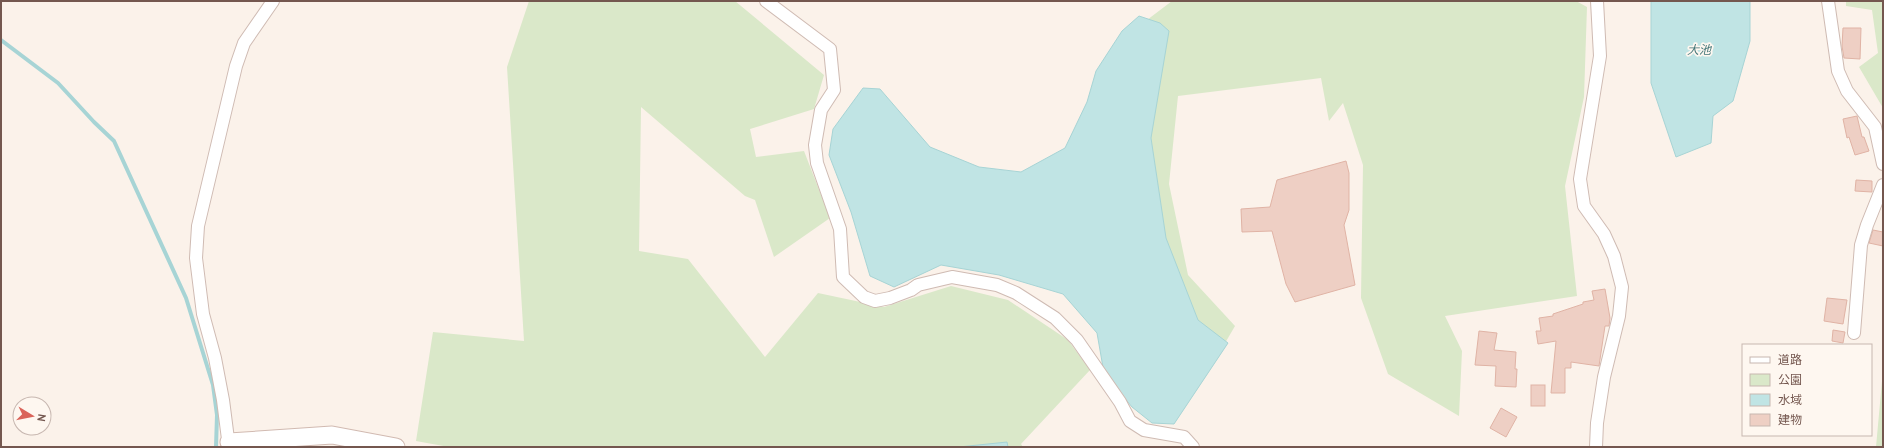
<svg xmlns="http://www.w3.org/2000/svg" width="1884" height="448" viewBox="0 0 1884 448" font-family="'PT Sans','Noto Sans JP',sans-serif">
<rect width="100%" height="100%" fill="#fbf2ea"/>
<g fill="#dae8c9">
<polygon points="529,1 735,1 824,75 814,109 750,129 756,157 804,151 830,218 774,257 755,200 745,196 641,107 639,251 688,259 765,357 818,293 884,307 951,286 1008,300 1068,340 1090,370 1021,444 1023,447 449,447 416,441 433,332 524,341 507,67"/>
<polygon points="1172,1 1576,1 1587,7 1584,97 1565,186 1577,296 1445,316 1462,351 1459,416 1388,374 1361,298 1363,165 1343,103 1329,121 1321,78 1178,96 1169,184 1188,275 1235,326 1221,350 1163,296 1134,145 1147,20"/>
<polygon points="1846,1 1883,1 1883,108 1859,67 1878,53 1872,10 1846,6"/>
<polygon points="1883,370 1883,447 1876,447"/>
</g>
<g fill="#c0e4e4" stroke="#a7d4d5">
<polygon points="1651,1 1750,1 1750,41 1733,101 1713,116 1711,143 1676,157 1651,83"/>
<polygon points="1139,16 1160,23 1169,31 1151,138 1166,238 1198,320 1228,343 1174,424 1152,423 1132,407 1104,373 1097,333 1063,294 999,275 941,265 894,287 870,276 851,212 829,155 833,129 863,88 880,89 930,147 979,167 1021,172 1065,148 1087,102 1096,71 1122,31"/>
<polygon points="1007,442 1008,447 959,447"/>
</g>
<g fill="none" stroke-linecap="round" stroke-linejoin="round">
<polyline stroke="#a7d4d5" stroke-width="4" points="1,40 58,83 94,122 114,141 186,298 213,385 217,415 216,447"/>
</g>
<g fill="#eecfc4" stroke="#e0b3a5">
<polygon points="1843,28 1861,28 1860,59 1844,58 1842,46"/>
<polygon points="1857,116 1862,137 1864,137 1869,151 1855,155 1849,137 1847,138 1843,119"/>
<polygon points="1346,161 1349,173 1349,210 1344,225 1355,285 1295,302 1286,284 1272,231 1242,232 1241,209 1270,207 1277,180"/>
<polygon points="1856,180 1872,181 1872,192 1855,191"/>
<polygon points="1873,230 1883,232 1883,246 1869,243"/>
<polygon points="1605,289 1610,318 1609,326 1605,326 1599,366 1571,362 1571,368 1565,368 1565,393 1551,393 1556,341 1538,344 1536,331 1541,331 1539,318 1553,316 1553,314 1583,304 1583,302 1594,300 1592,291"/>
<polygon points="1827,298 1847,300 1843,324 1824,321"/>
<polygon points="1833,330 1845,332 1843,343 1832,341"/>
<polygon points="1479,331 1497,333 1494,350 1516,352 1515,369 1517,369 1516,387 1495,386 1496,366 1475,365"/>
<rect x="1531" y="385" width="14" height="21"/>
<polygon points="1501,408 1517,417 1506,437 1490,428"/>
</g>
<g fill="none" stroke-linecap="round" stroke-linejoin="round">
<g stroke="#cfbbb3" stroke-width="14">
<g id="street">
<polyline points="766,1 830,49 834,90 821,110 815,145 817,163 840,229 843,277 864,297 875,301 890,298 911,290 918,285 952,277 997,285 1016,293 1055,318 1077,340 1120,402 1130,421 1144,430 1184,437 1193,447"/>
<polyline points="1828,1 1838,71 1847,91 1875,127 1883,164"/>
<polyline points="1854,333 1861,245 1867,225 1883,185"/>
<polyline points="229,447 223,400 215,358 203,314 196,258 198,226 236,66 244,43 273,1"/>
<polyline points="1596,447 1597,423 1604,377 1619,316 1622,287 1614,256 1604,234 1584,206 1580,179 1600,56 1597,1"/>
</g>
</g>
<g stroke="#d1bab1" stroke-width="19">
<polyline id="secondary" points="229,442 332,435 396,447"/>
</g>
<use href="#street" stroke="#fff" stroke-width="12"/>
<use href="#secondary" stroke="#fff" stroke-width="17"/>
</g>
<g text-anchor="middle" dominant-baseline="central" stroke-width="3.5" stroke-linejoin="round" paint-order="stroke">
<g font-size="12" font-style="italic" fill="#437678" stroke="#fef7f0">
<text x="1699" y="49">大池</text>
</g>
</g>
<rect width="1884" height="448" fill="none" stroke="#74574f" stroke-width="4"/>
<rect x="1742" y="344" width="130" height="92" fill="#fef7f0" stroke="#c7b7b0"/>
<rect x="1750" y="357" width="20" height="6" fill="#ffffff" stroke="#c7b7b0"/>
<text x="1778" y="364" font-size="12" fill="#74574f">道路</text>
<rect x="1750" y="374" width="20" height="12" fill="#dae8c9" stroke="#c7b7b0"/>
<text x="1778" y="384" font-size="12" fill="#74574f">公園</text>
<rect x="1750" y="394" width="20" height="12" fill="#c0e4e4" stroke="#c7b7b0"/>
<text x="1778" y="404" font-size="12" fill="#74574f">水域</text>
<rect x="1750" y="414" width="20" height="12" fill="#eecfc4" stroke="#c7b7b0"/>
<text x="1778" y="424" font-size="12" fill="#74574f">建物</text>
<g transform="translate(32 416) rotate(100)"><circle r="19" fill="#fef7f0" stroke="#c7b7b0"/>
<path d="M0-3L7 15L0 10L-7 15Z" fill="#da645a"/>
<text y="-6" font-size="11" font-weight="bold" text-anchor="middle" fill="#74574f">N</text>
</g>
</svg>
